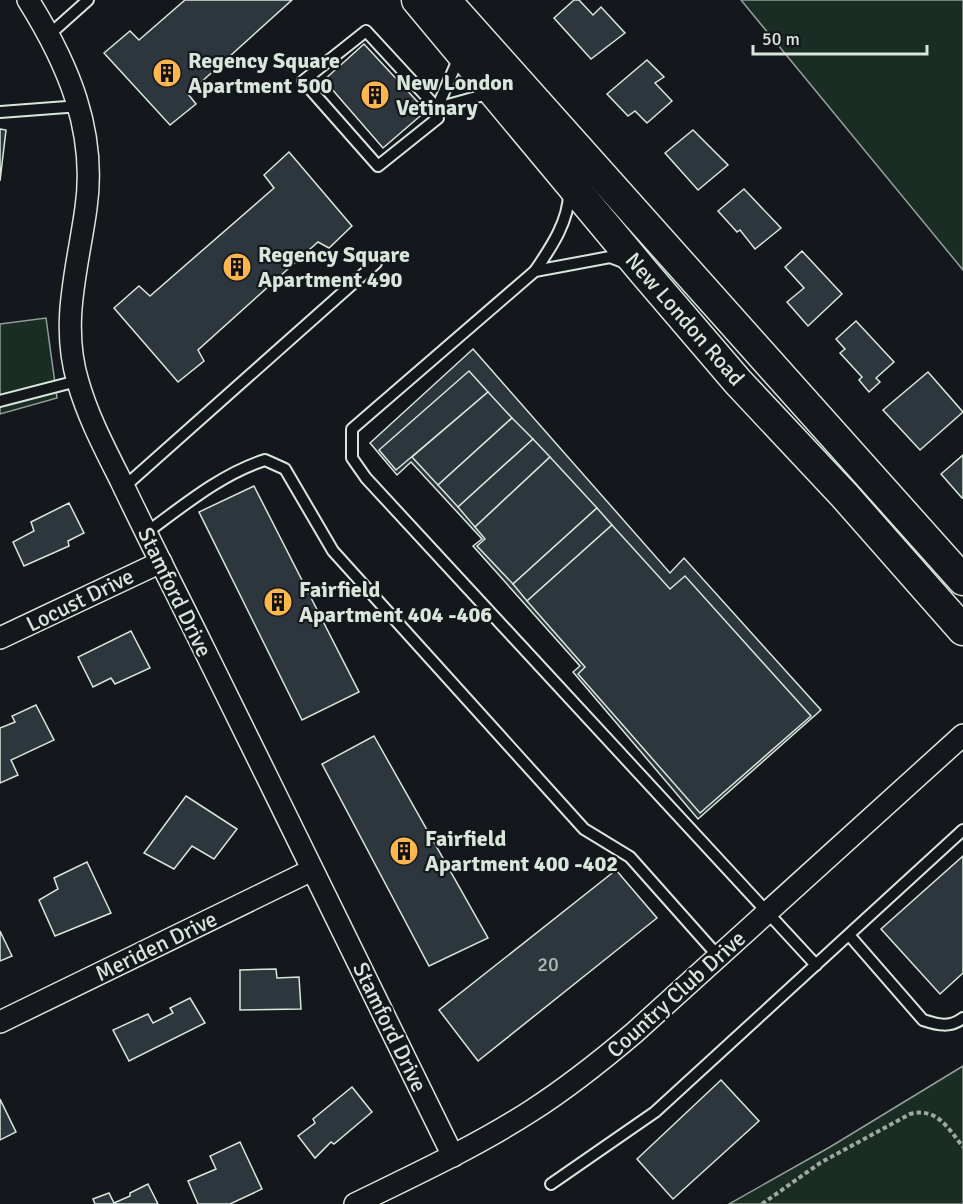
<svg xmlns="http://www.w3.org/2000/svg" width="963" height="1204" viewBox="0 0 963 1204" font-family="Signika,sans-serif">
<rect width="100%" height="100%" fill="#14181c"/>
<g fill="#1a2d24" stroke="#939e99" stroke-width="1.5">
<polygon points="741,0 963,0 963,270"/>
<polygon points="46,318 57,398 0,414 0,324"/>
<polygon points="963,1066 963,1204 729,1204 830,1147"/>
</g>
<g fill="#2c363c" stroke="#d8e6dc" stroke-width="1.5">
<polygon points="185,0 292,0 188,94 196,104 170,125 104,53 130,31 139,40"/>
<polygon points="574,0 579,0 593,15 601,7 625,33 591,59 554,18"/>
<polygon points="364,44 426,111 383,148 324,80"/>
<polygon points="647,60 664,77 655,83 672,101 647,123 635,111 628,116 607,94"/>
<polygon points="0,129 6,130 0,181"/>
<polygon points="693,130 728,165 698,190 665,153"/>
<polygon points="289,152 352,226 329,248 318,242 198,350 204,361 178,382 114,308 139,286 150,296 274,188 264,175"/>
<polygon points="744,189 781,228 755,249 740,230 737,232 718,211"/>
<polygon points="802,251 842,294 808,326 787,302 804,288 785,267"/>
<polygon points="856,321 894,362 876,378 880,382 869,392 859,380 862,377 840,353 845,349 836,339"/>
<polygon points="473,349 670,573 684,558 821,710 698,819 573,672 580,666 473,546 482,539 411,462 397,475 370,443"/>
<polygon points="469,371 488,392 396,470 379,450"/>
<polygon points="928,372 963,412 920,450 883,410"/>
<polygon points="488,392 512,418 438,485 412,457"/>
<polygon points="512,418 533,439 458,507 438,485"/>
<polygon points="533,439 550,457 475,527 458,507"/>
<polygon points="963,455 963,498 962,498 941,474"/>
<polygon points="550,457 597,508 513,584 477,546 485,539 475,527"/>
<polygon points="254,486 359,692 302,720 199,512"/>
<polygon points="69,503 84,533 68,541 69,546 24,566 13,542 34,531 31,522"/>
<polygon points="597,508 612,525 527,601 513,584"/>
<polygon points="612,525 670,589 685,576 811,716 700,813 578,674 585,667 527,601"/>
<polygon points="131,631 150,668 115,684 111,678 93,687 78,657"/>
<polygon points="36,705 54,740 11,760 18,775 0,783 0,728 15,722 12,716"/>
<polygon points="374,736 488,938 429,966 322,764"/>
<polygon points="186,796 237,829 214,859 192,846 174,869 144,853"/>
<polygon points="963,856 963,973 940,994 881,929"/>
<polygon points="87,862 111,913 55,936 39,900 58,889 54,878"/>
<polygon points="616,870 657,918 478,1061 439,1010"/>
<polygon points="0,931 12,956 0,961"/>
<polygon points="276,969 277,978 299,977 301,1009 240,1010 240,970"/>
<polygon points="190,998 205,1023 129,1061 113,1030 148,1014 153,1023 173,1013 170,1008"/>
<polygon points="721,1080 759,1121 673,1199 637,1159"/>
<polygon points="352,1087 372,1112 334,1144 331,1142 315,1158 298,1136 315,1123 313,1119"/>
<polygon points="0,1099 16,1132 0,1140"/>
<polygon points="240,1142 262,1189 230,1204 198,1204 188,1181 216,1169 210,1156"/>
<polygon points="148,1184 158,1204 95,1204 93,1199 109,1193 114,1203 130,1196 130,1193"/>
</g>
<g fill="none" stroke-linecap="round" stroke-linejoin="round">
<g stroke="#d8e6dc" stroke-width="14">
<g id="service">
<polygon points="366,31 437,108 438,118 378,166 303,81"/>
<polyline points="50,34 88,0"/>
<polyline points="460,55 437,108 491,93"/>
<polyline points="0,112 80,106"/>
<path d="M569,191c1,29 -19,58 -34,80l-183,158v29l14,20 450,487"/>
<polyline points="535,271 610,257 623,262"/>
<polyline points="0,401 77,381"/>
<polyline points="124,487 376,263"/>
<path d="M146,533c37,-27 75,-59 119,-73l20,9 48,82 251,278 46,28 88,99"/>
<path d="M849,935l74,85c15,5 27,8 40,-2"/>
<polyline points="551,1184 655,1112 963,830"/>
</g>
</g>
<g stroke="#d8e6dc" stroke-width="24">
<g id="minor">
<path d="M28,0c40,64 69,131 58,208 -8,59 -26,115 -8,174 10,35 27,67 43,99 27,57 56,113 84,170 83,168 165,336 248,505"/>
<polyline points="0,638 161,562"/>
<polyline points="0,1022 312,870"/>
<path d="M355,1204c59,-29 120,-57 176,-93 36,-23 70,-50 103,-78l329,-298"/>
</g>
</g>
<g stroke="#d8e6dc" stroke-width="33">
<g id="secondary">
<polyline points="417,0 643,271 738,382 844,495 963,630"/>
<polyline points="445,0 963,580"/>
</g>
</g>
<path stroke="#9da8a2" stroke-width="4" stroke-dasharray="4.5 3" stroke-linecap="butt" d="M762,1204l58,-41 90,-49c27,-7 38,14 53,33"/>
<use href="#service" stroke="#14181c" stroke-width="10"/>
<use href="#minor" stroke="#14181c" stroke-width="21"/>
<use href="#secondary" stroke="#14181c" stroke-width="30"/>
</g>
<defs>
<g id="building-disc" transform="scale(1.5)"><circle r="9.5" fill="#ffb74d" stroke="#14181c"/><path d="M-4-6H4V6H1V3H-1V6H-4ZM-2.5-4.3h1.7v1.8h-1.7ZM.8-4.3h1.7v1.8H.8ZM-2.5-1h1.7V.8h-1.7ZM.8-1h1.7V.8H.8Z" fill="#111"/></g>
</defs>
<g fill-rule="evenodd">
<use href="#building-disc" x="167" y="73"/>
<use href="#building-disc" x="375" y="95"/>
<use href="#building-disc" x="237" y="267"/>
<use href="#building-disc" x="278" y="602"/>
<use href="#building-disc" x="404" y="851"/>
</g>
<g text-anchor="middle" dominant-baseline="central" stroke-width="4.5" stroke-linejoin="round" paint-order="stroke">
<g font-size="20" fill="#adbab4">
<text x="548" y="964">20</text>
</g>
<g font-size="22" font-weight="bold" fill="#d8e6dc" stroke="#14181c" text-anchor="start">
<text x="188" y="60">Regency Square<tspan x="188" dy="25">Apartment 500</tspan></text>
<text x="396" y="82">New London<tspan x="396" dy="25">Vetinary</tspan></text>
<text x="258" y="254">Regency Square<tspan x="258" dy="25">Apartment 490</tspan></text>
<text x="299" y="589">Fairfield<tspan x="299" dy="25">Apartment 404 -406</tspan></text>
<text x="425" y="838">Fairfield<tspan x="425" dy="25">Apartment 400 -402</tspan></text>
</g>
<g font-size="22" fill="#d8e6dc" stroke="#14181c">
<text transform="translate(685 319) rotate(49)">New London Road</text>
<text transform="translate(175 592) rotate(64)">Stamford Drive</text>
<text transform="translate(80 600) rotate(-26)">Locust Drive</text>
<text transform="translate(156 946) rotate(-26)">Meriden Drive</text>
<text transform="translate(676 994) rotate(-42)">Country Club Drive</text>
<text transform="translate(390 1027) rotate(64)">Stamford Drive</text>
</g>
</g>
<path d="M753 45v9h174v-9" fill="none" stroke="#d8e6dc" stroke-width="3"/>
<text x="762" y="45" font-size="18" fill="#d8e6dc" stroke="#14181c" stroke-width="4.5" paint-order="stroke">50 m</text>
</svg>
